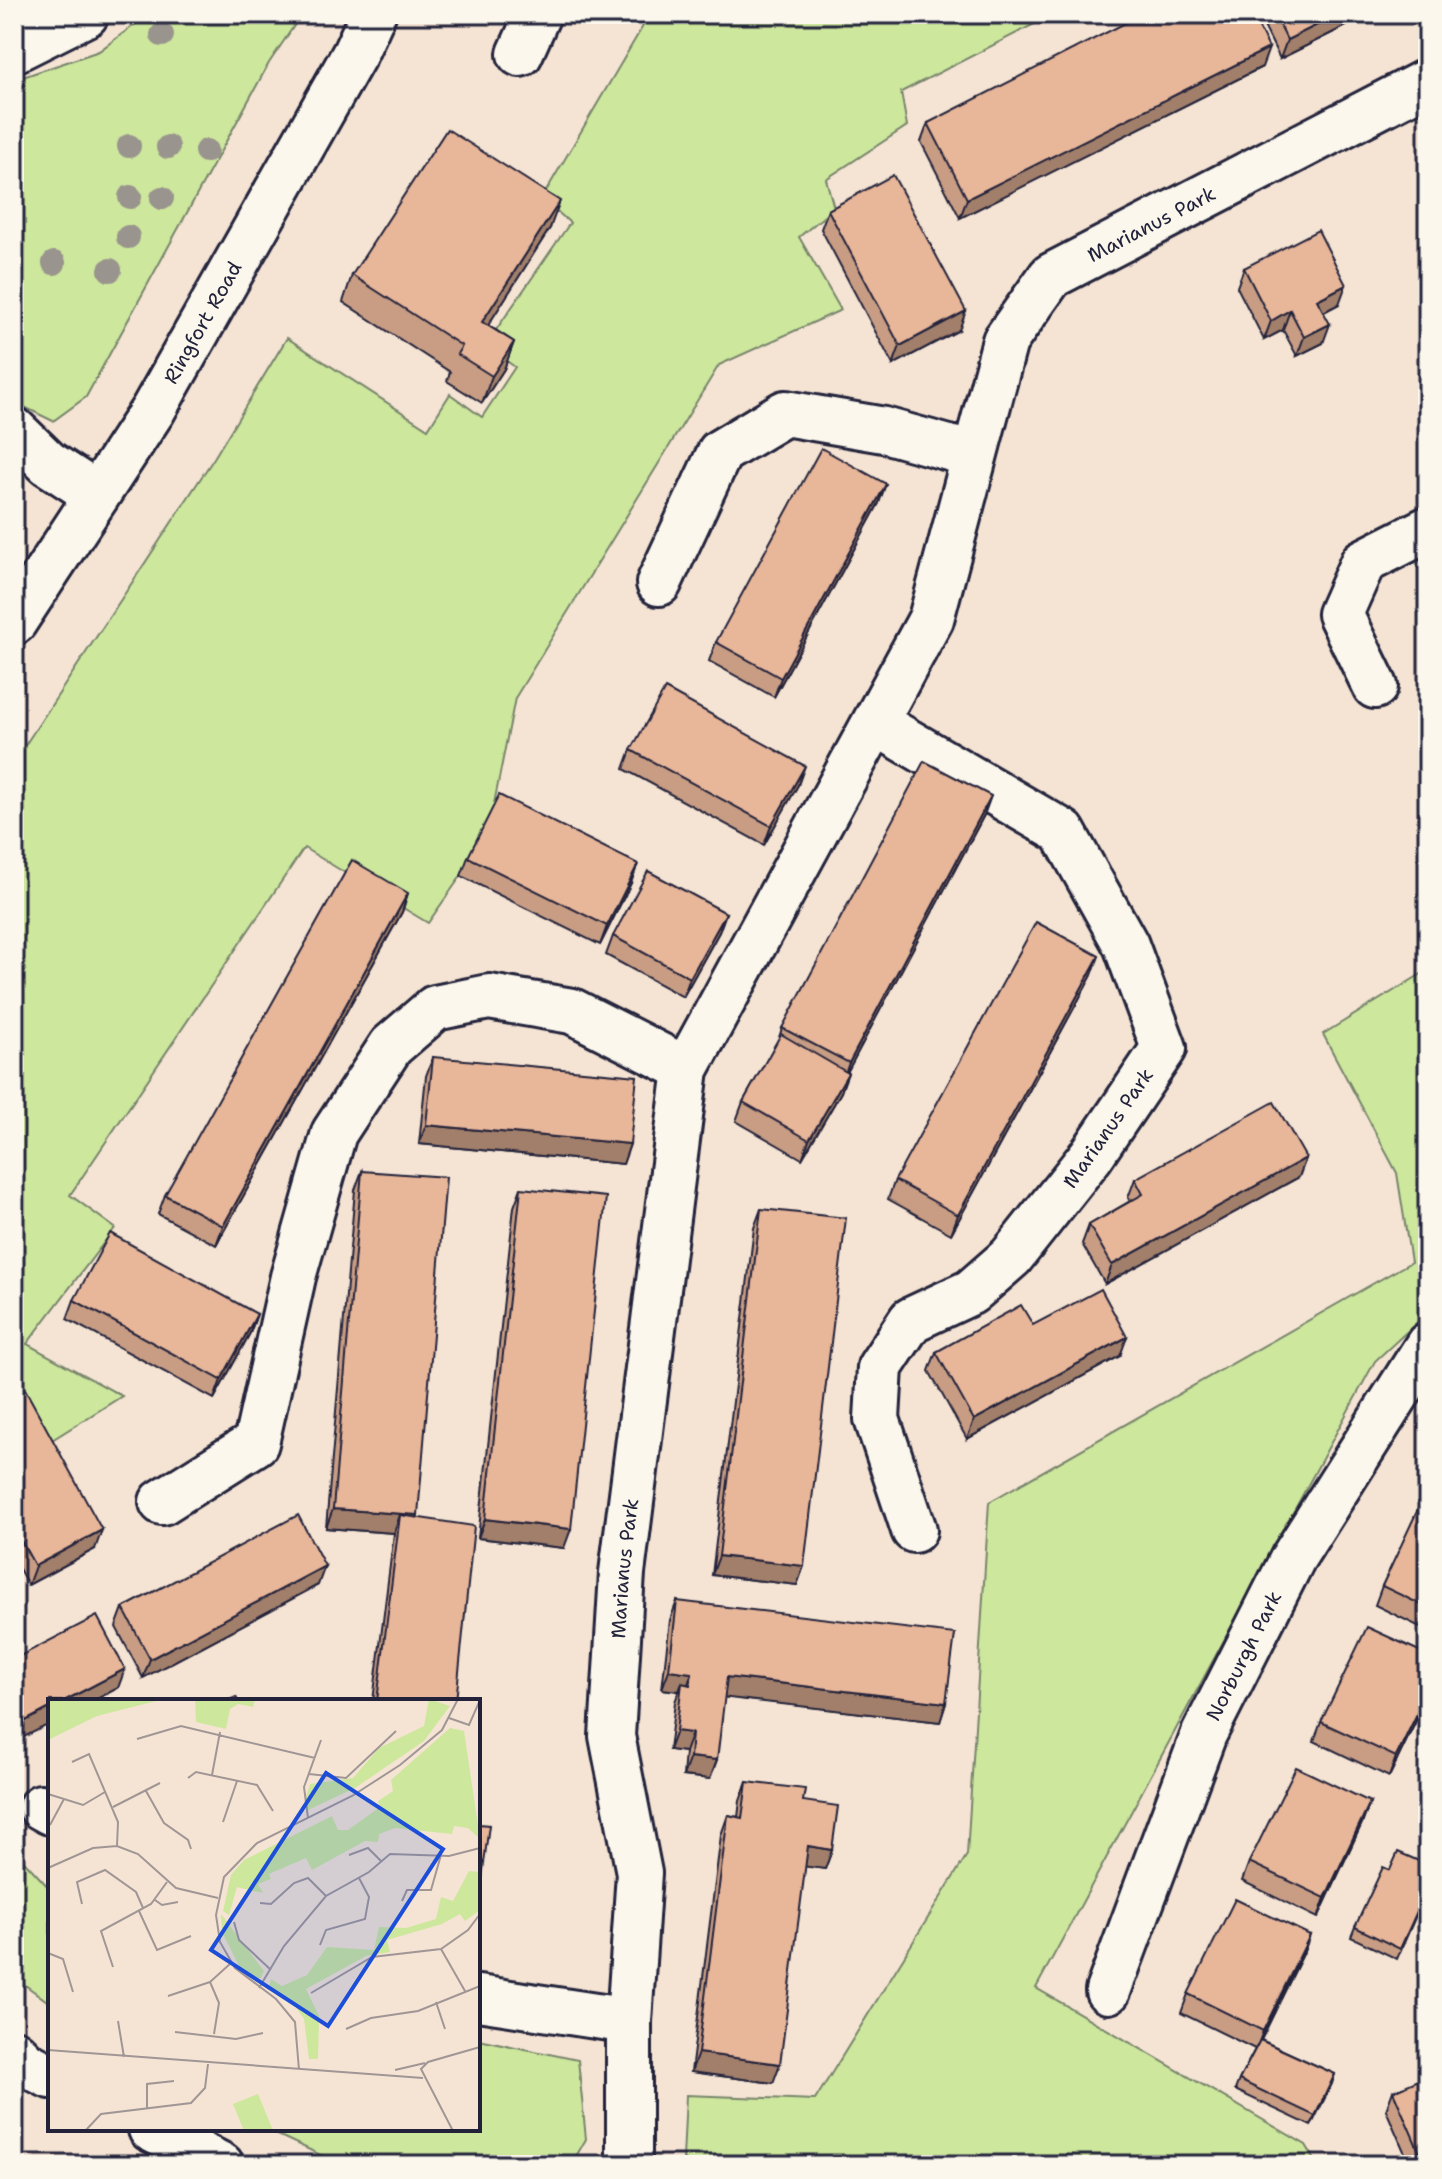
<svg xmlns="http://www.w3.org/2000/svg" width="1442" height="2179" viewBox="0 0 1442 2179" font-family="'Shantell Sans',sans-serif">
<rect width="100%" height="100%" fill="#f5e4d3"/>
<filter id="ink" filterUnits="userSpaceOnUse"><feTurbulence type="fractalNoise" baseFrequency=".0125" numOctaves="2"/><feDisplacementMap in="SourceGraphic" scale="16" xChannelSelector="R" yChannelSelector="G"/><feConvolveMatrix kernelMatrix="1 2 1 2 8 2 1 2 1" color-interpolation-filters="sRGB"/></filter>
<g filter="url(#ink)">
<g fill="#cde79d" stroke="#78846c" stroke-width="2">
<polygon points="149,14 302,14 269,63 86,397 53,421 14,402 14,80 99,51"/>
<polygon points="650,14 1054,14 901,92 907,126 826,179 834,208 799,237 841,310 719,365 515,698 492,814 461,876 428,923 304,848 70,1195 115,1228 27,1344 122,1396 44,1445 14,1410 14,762 214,458 287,338 428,429 450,394 482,417 515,367 485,346 570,223 542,198"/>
<polygon points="1428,970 1428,1312 1375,1361 1036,1988 1306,2145 1318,2165 690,2165 683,2159 686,2095 815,2100 967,1855 989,1502 1411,1262 1397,1173 1323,1034"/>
<polygon points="14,1850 50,1889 50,2003 14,1977"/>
<polygon points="478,2039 578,2060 586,2139 571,2165 359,2165 329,2159 265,2129 478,2129"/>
</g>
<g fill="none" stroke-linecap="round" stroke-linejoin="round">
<g stroke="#22223b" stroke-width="50">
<g id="minor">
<polyline points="14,50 86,14"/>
<polyline points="520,54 538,14"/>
<polyline points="14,430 48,463 97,495"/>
<polyline points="659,583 720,452 785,413 884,430 974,455"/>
<path id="s1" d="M14,622l139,-212 202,-357 18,-39"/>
<polyline points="1375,686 1340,614 1363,562 1428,529"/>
<polyline points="876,723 1063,832 1126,945 1164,1048 1091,1156 1011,1257 971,1292 911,1320 880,1367 877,1419 914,1530"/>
<polyline points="162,1502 256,1443 293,1277 334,1133 391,1046 435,1008 489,997 572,1011 686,1069"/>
<polyline points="41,1807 50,1812"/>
<path id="s2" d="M1108,1991l96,-257 89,-176 135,-213"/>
<polyline points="478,1998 629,2021"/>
<polyline points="14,2052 26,2064 50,2076"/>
<polyline points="151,2129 221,2165"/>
<path id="s3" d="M629,2165v-144l10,-148 -27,-137 10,-163 64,-504 245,-450 74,-278 46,-65 377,-195"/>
</g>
</g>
<use href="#minor" stroke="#fbf7ec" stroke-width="44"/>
</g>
<g fill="#99948d">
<circle cx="162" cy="35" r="12"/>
<circle cx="129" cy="146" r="12"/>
<circle cx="168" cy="147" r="12"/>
<circle cx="206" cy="151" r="12"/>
<circle cx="130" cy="197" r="12"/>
<circle cx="162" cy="198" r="12"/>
<circle cx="128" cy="237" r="12"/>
<circle cx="54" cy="263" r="12"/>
<circle cx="110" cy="270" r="12"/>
</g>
<g fill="#c89d84" stroke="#22223b" stroke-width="2">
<polygon points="1258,14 1370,14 1280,59"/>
<polygon points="1262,67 960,218 921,142 928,123"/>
<polygon points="828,210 959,330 893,365 821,229"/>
<polygon points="550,228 488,325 514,342 504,369 482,403 447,381 450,372 343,302 352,275"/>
<polygon points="1244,268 1339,304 1324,312 1323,343 1297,356 1283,330 1264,340 1237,287"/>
<polygon points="879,503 774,697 709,661 716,642"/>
<polygon points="631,750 798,785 764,845 624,769"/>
<polygon points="984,815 847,1072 841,1092 802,1159 736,1121 743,1102 778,1041 782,1028"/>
<polygon points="468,857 631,883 600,945 461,876"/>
<polygon points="408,893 402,912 216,1245 158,1214 165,1195"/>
<polygon points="726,913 719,932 683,997 606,955 613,936"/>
<polygon points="1092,975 951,1234 888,1199 895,1180"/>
<polygon points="433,1057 630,1144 623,1164 419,1144 426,1076"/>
<polygon points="1306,1158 1299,1177 1105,1284 1082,1244 1089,1225 1130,1201 1128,1198 1135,1179"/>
<polygon points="362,1171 418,1515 417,1518 456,1701 373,1701 394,1533 326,1528 355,1190"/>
<polygon points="521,1188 564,1548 478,1538 514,1207"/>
<polygon points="761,1209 804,1566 797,1585 712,1575 754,1228"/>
<polygon points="74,1300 257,1314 250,1333 214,1399 67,1319"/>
<polygon points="1033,1325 1120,1356 967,1439 929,1371 936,1352"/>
<polygon points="14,1395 95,1549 28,1585 14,1560"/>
<polygon points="1428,1491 1428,1631 1375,1605 1382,1586"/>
<polygon points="318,1585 143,1678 116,1627 123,1608"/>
<polygon points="677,1601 946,1703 940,1722 724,1697 710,1779 683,1776 685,1752 669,1750 675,1702 679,1691 662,1689 670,1620"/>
<polygon points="1428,1696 1389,1777 1314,1741 1321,1722"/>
<polygon points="747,1782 803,1801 832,1850 825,1869 805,1866 773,2083 691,2072 721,1835 728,1815 738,1817 740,1801"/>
<polygon points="1370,1802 1363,1821 1318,1918 1242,1881 1249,1862"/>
<polygon points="1428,1865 1428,1888 1397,1959 1351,1937 1355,1927 1390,1870"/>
<polygon points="1310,1935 1303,1954 1261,2040 1335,2074 1311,2126 1235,2090 1239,2080 1255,2049 1181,2013 1188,1994"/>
<polygon points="1393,2091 1428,2165 1410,2165 1386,2110"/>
</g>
<g fill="#a27f6b" stroke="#22223b" stroke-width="2">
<polygon points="1339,14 1370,14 1280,59 1287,40"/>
<polygon points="1269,48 1262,67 960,218 967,199"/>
<polygon points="560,201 550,228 473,349 482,322"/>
<polygon points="1346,285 1339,304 1310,319 1317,300"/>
<polygon points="1290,310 1283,330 1264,340 1271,321"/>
<polygon points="966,311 959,330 893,365 900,346"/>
<polygon points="1330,324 1323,343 1297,356 1304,337"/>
<polygon points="514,342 504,369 482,403 492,376"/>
<polygon points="886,484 879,503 774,697 781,678"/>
<polygon points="805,766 798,785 764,845 771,826"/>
<polygon points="991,796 984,815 842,1082 849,1063"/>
<polygon points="638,864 631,883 600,945 607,926"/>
<polygon points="408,893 402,912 216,1245 223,1226"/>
<polygon points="726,913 719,932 683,997 690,978"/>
<polygon points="1099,956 1092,975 951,1234 958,1215"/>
<polygon points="848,1073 841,1092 802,1159 809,1140"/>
<polygon points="426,1125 630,1144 623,1164 419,1144"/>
<polygon points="1306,1158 1299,1177 1105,1284 1112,1265"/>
<polygon points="257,1314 250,1333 214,1399 221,1380"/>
<polygon points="1127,1337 1120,1356 967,1439 974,1420"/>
<polygon points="333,1509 418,1515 411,1535 400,1515 394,1533 326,1528"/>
<polygon points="485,1519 571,1529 564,1548 478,1538"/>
<polygon points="102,1530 95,1549 28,1585 35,1566"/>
<polygon points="719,1556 804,1566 797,1585 712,1575"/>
<polygon points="325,1566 318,1585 143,1678 150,1659"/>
<polygon points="125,1669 118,1688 93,1701 64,1701"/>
<polygon points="669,1670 692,1673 685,1692 682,1683 679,1691 662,1689"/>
<polygon points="727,1677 946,1703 940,1722 720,1697"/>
<polygon points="1428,1691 1428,1696 1389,1777 1396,1757"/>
<polygon points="50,1708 50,1724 14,1742 14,1727"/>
<polygon points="676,1731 692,1733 685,1752 669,1750"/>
<polygon points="690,1757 717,1760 710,1779 683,1776"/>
<polygon points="1370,1802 1363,1821 1318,1918 1325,1898"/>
<polygon points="808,1846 832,1850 825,1869 801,1866"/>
<polygon points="1310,1935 1303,1954 1256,2050 1263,2031"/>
<polygon points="698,2053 780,2064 773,2083 691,2072"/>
<polygon points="1335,2074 1332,2084 1311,2126 1315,2116"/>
</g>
<g fill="#e8b699" stroke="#22223b" stroke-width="2">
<polygon points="1143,14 1252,14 1269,48 967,199 928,123"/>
<polygon points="1274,14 1339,14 1287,40"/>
<polygon points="447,129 560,201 482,322 514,342 492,376 457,354 462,346 352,275"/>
<polygon points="893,175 966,311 900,346 828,210"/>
<polygon points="1318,230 1346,285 1317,300 1330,324 1304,337 1290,310 1271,321 1244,268"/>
<polygon points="821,448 886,484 781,678 716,642"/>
<polygon points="665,689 805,766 771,826 631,750"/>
<polygon points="924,761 991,796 849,1063 782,1028"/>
<polygon points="499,795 638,864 607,926 468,857"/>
<polygon points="352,860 408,893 223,1226 165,1195"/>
<polygon points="648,871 726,913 690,978 613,936"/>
<polygon points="1036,922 1099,956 958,1215 895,1180"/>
<polygon points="781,1034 848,1073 809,1140 743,1102"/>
<polygon points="433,1057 637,1076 630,1144 426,1125"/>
<polygon points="1274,1102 1306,1158 1112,1265 1089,1225 1143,1194 1135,1179"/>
<polygon points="362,1171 446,1177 418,1515 333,1509"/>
<polygon points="521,1188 606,1197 571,1529 485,1519"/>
<polygon points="761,1209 846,1218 804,1566 719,1556"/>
<polygon points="110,1233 257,1314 221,1380 74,1300"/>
<polygon points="1101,1289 1127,1337 974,1420 936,1352 1021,1305 1033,1325"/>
<polygon points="25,1389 102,1530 35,1566 14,1528 14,1395"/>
<polygon points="1427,1490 1428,1491 1428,1608 1382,1586"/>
<polygon points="298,1515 325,1566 150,1659 123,1608"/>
<polygon points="400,1515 474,1526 456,1701 377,1701"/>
<polygon points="677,1601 955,1634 946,1703 727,1677 717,1760 690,1757 692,1733 676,1731 682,1683 690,1685 692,1673 669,1670"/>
<polygon points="97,1616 125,1669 64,1701 50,1701 50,1708 14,1727 14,1659"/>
<polygon points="1367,1627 1428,1655 1428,1691 1396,1757 1321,1722"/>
<polygon points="236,1697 238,1701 227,1701"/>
<polygon points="1296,1767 1370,1802 1325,1898 1249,1862"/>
<polygon points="747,1782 805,1789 803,1801 838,1806 832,1850 808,1846 780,2064 698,2053 728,1815 742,1818"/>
<polygon points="478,1824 489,1825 480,1894 478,1893"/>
<polygon points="1398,1852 1428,1865 1428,1887 1400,1949 1355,1927 1383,1867 1390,1870"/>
<polygon points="1235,1899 1310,1935 1263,2031 1188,1994"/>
<polygon points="1260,2040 1335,2074 1315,2116 1239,2080"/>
<polygon points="1428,2076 1428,2165 1425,2165 1393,2091"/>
</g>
</g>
<g text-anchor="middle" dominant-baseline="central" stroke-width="6" stroke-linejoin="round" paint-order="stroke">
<g font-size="20" fill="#22223b" stroke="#fbf7ec">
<text stroke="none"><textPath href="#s3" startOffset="2096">Marianus Park</textPath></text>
<text stroke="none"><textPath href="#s1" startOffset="354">Ringfort Road</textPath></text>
<text transform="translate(1108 1128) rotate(-55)">Marianus Park</text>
<text stroke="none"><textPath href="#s3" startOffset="600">Marianus Park</textPath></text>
<text stroke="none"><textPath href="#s2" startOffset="362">Norburgh Park</textPath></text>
</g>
</g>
<g transform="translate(48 1699)">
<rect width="432" height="432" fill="#f5e4d3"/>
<path d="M0,0h116l-67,17 -49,24zM147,0h60l-2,8 -15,-3 -8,5 -4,20 -30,-7zM381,0l21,7 -26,35 -69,47 -47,22 -3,-10 5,-16 43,-6 26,-30 45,-22zM402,29l14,3 16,108 -12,-11 -14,-2 -2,8 -57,-6 -16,6 -1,8 -13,-1 -53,29 -6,-12 -37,16 2,5 -13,5 5,9 -26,-6 -8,28 -6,-4 8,-36 13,-15 88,-44 6,14h10l32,-23 -2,-6 15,-10 -2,-11zM421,172l11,1v38l-15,11 -5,-7 -18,10 -55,16 3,12 -24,4 -60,33 13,27 -1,43h-9l-5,-40 -12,-17 -23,-14 2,-9 11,7 25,-11 20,-28 47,3 5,-23 27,1 30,-9 5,-22 12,4zM173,215l43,57 -3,7h-9l-13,-12 -17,-34zM210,395l14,34 2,3h-30l-11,-27z" fill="#cde79d"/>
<path fill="none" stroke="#a19696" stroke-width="2" d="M401,19l20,7 11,-25M89,40l44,-13 134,32M24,63l17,-8 29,68 -1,24M261,75l37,4 50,-47M164,76l8,-43M140,79l8,-6 61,13 16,26M98,92l18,32 24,17 3,9M0,95l35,11 22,-13M65,108l47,-24M260,119l-4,-31 17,-47M175,123l14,-41M2,126l14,-26M301,156l19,-7 13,13M0,169l45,-20 24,-2 21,8 38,34 42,10M107,201l7,5 16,-3M354,202l5,-11h24l10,-35M212,204l11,1 23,-21 14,-5 18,18M34,205l-5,-22 28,-12 31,22 7,16M91,212l18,39 34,-14M186,223l5,18 32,30M272,246l6,-15 39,-11 4,-22 -10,-19M393,250l24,42M0,254l15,6 10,33M65,268l-12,-36 50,-27 16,-22M211,289l25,-42 42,-50 43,-24 21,-18 59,2 31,-8M263,294l61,-36 69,-8 27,-19 12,-16M120,297l42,-14M388,303l9,27M70,322l6,36M298,330l25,-11 47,-7 62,-25M127,333l61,7 27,-6M166,335l5,-31 -9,-21 21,-19M0,351l375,28M251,371l-4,-48 -19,-23 -41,-31 -15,-26 -4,-27 8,-38 33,-34 95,-47 48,-31 42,-35 16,-31M347,371l30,-7M99,409v-24l27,-3M37,432l16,-17 90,-11 14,-15 3,-24M405,432l-32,-62 7,-7 52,-15"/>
<path fill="#1d4ed8" fill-opacity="0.15" stroke="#1d4ed8" stroke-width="4" d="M278,74l117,76 -115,177 -117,-76z"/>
<rect width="432" height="432" fill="none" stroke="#22223b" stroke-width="4"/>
</g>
<rect width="1442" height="2179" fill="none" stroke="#fbf7ec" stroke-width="48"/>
<rect x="24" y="24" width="1394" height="2131" fill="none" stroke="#22223b" stroke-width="3" filter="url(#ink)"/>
</svg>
